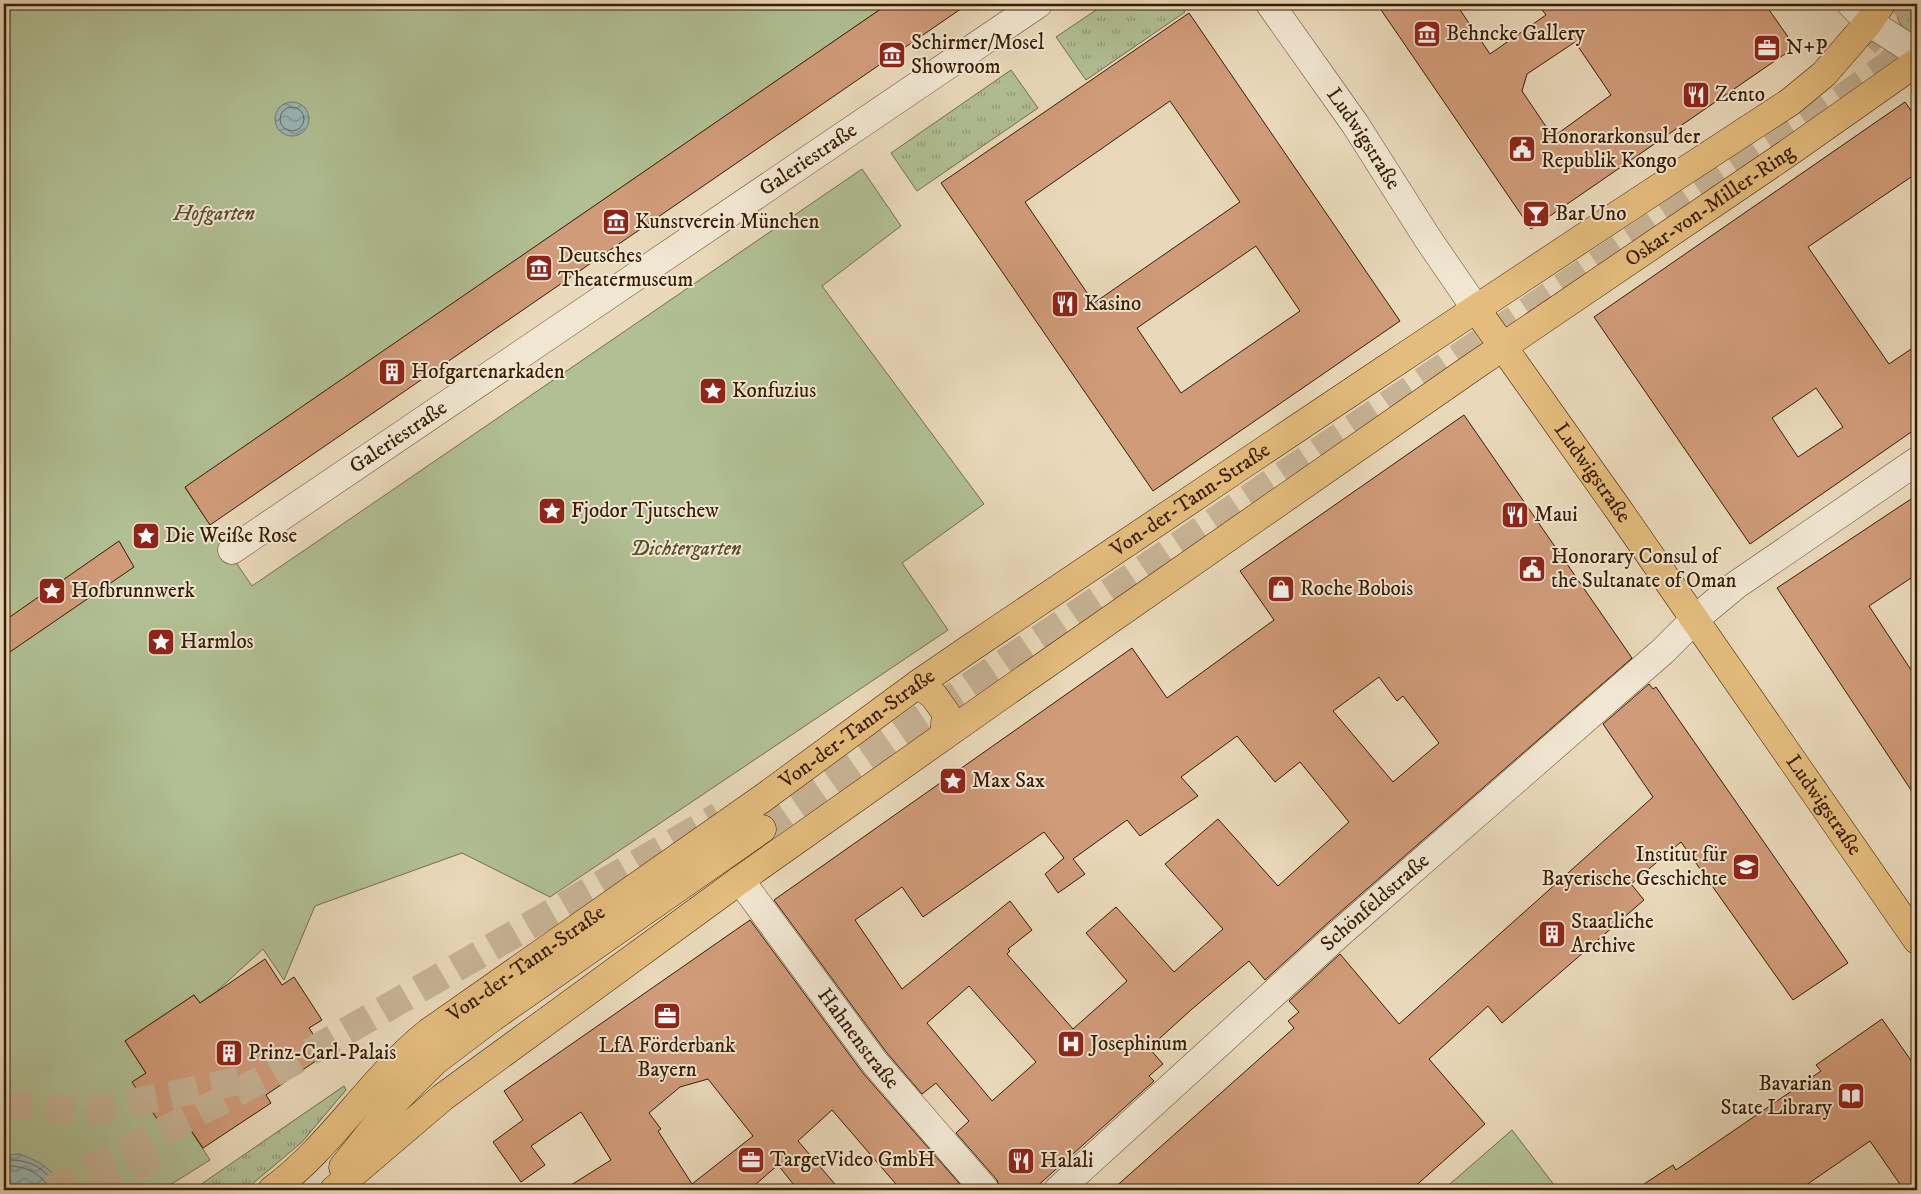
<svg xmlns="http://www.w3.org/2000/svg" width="1921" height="1194" viewBox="0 0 1921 1194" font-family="'IM FELL DW Pica',serif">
<defs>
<pattern id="grass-tufts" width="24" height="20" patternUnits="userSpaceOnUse" patternTransform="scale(1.25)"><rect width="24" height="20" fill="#b1c094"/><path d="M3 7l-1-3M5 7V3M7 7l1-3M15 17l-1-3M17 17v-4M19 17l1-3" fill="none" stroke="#919b76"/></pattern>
<pattern id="water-waves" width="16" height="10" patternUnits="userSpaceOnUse" patternTransform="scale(1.25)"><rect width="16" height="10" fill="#9bb8b9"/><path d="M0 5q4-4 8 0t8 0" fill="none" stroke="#7f9594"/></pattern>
</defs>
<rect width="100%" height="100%" fill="#e9d9ba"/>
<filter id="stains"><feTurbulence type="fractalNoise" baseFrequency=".004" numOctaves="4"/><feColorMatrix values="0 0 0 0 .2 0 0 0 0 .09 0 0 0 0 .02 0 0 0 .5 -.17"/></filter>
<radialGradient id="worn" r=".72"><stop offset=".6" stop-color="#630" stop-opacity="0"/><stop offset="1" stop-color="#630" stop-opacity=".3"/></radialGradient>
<g fill="url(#grass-tufts)" stroke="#746e4a">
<polygon points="1105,4 1179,4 1185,12 1086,80 1056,37"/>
<path d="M1898,4h19v33c-15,-9 -23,-15 -19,-33z"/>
<polygon points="1011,70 1038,108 917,191 891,153"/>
<polygon points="344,1086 346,1090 302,1142 245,1190 197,1190 200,1185"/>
</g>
<g fill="#b1c094" stroke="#746e4a">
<polygon points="4,4 888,4 185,488 252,586 862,169 901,226 822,286 984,504 902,563 948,630 550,897 462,853 315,906 284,980 263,949 217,991 200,1003 194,995 125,1041 146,1073 133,1082 168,1135 186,1123 210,1160 162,1190 4,1190"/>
<polygon points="1512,1130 1558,1190 1443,1190"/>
</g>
<g fill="url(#water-waves)" stroke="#737a6f">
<circle cx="292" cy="119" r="17"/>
<path d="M19,1154c21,7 35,16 45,36h-60v-35z"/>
</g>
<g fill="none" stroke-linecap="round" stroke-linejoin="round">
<g stroke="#6a6a5d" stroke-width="1">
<circle cx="292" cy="119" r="12"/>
<path d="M4,1160c26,-1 41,7 54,30"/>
<path d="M4,1166c20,-1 36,6 47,24"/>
</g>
</g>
<g fill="#d09b79" stroke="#381d01" fill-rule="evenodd">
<polygon points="888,4 968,4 210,525 185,487"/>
<path d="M1377,4h79l34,50 56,-39 -8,-11h227l30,43 -264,182zM1575,42l36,53 -58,42 -31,-46 5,-17z"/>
<path d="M1189,13l211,308 -247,170 -212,-308zM1170,101l70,101 -146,101 -69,-101zM1256,246l44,65 -119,82 -44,-65z"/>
<path d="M1905,102l12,17v54l-109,74 81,117 28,-19v83l-167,116 -156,-227zM1816,388l27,39 -45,30 -26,-39z"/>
<path d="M1464,415l168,243 -302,263 -65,59 -16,-19 -57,48 -43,39 14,16 -14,12 5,5 -121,109h-33l-3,-10 -41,-47 13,-12 -33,-38 -14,11 -35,-41 -113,-153 358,-252 35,50 107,-78 -34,-49zM1379,677l18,24 6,-5 36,47 -46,39 -60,-71zM1237,736l38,46 25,-20 49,60 -71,64 -60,-67 -53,45 58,65 -49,43 -58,-65 -30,26 41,48 -54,48 -66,-75 3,-3 -2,-2 24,-19 -22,-29 -108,88 -47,-69 47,-33 21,30 121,-85 20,26 -19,16 13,19 27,-19 -12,-15 54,-39 13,16 58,-40 -17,-19zM969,986l67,76 -44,39 -65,-78z"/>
<polygon points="1917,495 1917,574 1869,606 1917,679 1917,799 1777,588"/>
<polygon points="119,541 134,567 4,656 4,621"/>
<polygon points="1649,684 1653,689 1656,687 1848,963 1793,1000 1681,842 1631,884 1644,900 1502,1023 1488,1006 1429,1059 1485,1124 1411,1190 1112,1190 1294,1028 1288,1021 1299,1012 1289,1001 1340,954 1399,1024 1653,797 1603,724"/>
<path d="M750,920l113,153 102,117h-64l-69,-80 -34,31 42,49h-42l-20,-25 -29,25h-186l48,-30 -30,-48 -50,34 14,19 -24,17 -28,-40 30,-22 -19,-29zM708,1079l45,57 -61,48 -34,-53 3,-2 -12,-16 31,-26z"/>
<polygon points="265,959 282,985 294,977 322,1020 309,1028 326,1054 266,1095 271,1103 203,1148 186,1123 168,1135 132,1082 146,1073 125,1041 194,995 200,1003"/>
<polygon points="1882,1019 1917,1069 1917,1190 1904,1190 1870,1141 1799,1190 1635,1190 1673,1165 1676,1170 1821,1071 1816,1065"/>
</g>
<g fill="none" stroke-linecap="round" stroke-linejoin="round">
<g stroke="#c6b395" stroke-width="28" stroke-dasharray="28 14" stroke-linecap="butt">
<polyline points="1865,44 1900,4"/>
<polyline points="762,829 917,721 1817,116 1887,66 1917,38"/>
<polyline points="4,1105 91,1111 239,1081"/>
<polyline points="50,1190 272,1074 719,816"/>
<polyline points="95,1190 169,1148"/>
</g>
<g stroke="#644c2f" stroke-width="29">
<g id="minor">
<path id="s1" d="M1270,4l85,120 73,115 48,70"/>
<polyline points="1851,4 1869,22 1917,53"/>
<path id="s2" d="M232,550l806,-546"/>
<path id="s3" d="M740,880l135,183 110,127"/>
<path id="s4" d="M1058,1190l282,-257 323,-282 32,-32 41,-34 181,-124"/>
</g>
</g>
<g stroke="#381d01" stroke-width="29">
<g id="major">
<path id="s5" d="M1476,309l142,200 299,431"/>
<polyline points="918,684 934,696 946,713 944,736"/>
<polyline points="343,1167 398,1098 435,1061 493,1017 762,829"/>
<path id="s6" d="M272,1190c60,-44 98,-111 157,-158l334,-234 155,-114 51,-35c273,-184 546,-368 821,-547l34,-28 45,-52 12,-18"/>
<path id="s7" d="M334,1190l109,-93 297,-217 262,-185 468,-326 315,-214 132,-93"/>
</g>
</g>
<use href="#minor" stroke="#f1e6d2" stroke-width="28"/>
<use href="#major" stroke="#e4bc7d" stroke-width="28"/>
</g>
<defs>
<g id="museum-square" transform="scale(1.4375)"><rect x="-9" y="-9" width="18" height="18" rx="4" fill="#8f2418" stroke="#f1e6d2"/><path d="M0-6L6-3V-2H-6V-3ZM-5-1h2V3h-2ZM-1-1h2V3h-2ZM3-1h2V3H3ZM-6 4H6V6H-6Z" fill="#fff"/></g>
<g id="office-square" transform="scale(1.4375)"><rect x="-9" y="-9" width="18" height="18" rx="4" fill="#8f2418" stroke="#f1e6d2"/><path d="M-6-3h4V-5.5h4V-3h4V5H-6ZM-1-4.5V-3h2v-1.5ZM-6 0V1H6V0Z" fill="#fff"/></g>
<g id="restaurant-square" transform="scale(1.4375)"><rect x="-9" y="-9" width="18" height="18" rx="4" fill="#8f2418" stroke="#f1e6d2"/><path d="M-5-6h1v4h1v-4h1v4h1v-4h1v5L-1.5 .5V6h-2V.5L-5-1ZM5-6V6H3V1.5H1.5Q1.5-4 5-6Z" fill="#fff"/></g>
<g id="civic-square" transform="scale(1.4375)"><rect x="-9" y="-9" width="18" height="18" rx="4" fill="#8f2418" stroke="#f1e6d2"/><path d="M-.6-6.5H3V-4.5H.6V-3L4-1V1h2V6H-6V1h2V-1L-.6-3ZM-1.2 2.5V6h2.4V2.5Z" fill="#fff"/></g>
<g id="bar-square" transform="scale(1.4375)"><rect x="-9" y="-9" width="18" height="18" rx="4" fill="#8f2418" stroke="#f1e6d2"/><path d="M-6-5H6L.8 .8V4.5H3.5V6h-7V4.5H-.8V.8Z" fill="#fff"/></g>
<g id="building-square" transform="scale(1.4375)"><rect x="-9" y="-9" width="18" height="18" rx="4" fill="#8f2418" stroke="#f1e6d2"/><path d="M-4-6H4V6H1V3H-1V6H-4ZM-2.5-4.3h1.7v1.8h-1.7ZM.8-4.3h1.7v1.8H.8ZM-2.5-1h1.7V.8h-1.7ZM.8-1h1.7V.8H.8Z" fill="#fff"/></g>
<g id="sight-square" transform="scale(1.4375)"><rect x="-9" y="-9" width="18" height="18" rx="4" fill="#8f2418" stroke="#f1e6d2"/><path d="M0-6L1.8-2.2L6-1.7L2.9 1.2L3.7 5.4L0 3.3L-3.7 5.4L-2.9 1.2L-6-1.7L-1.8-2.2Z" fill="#fff"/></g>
<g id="shop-square" transform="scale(1.4375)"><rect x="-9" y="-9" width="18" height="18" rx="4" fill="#8f2418" stroke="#f1e6d2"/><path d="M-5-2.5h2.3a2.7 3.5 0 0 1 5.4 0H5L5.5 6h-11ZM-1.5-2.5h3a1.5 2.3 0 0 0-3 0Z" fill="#fff"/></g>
<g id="university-square" transform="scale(1.4375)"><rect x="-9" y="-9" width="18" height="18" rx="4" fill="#8f2418" stroke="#f1e6d2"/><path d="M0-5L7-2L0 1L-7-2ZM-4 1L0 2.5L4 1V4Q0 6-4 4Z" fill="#fff"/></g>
<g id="hospital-square" transform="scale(1.4375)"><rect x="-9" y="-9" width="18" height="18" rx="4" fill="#8f2418" stroke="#f1e6d2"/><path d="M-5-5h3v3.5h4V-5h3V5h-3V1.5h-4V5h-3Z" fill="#fff"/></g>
<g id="library-square" transform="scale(1.4375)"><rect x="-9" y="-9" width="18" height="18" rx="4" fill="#8f2418" stroke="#f1e6d2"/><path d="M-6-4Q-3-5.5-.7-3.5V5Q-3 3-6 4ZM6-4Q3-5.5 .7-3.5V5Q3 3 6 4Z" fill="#fff"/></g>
</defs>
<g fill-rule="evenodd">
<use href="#museum-square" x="1427" y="34"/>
<use href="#office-square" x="1767" y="48"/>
<use href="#museum-square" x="892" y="55"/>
<use href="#restaurant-square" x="1696" y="95"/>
<use href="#civic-square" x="1522" y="149"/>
<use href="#bar-square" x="1536" y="214"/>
<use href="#museum-square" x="616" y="222"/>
<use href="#museum-square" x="539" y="268"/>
<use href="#restaurant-square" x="1065" y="304"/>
<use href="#building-square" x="392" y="372"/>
<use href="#sight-square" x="713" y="391"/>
<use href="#sight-square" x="552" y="511"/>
<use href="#restaurant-square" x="1515" y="515"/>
<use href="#sight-square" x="146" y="536"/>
<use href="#civic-square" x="1532" y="569"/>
<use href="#shop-square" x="1281" y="589"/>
<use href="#sight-square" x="52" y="591"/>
<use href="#sight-square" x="161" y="642"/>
<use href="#sight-square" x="953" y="781"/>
<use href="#university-square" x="1746" y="867"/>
<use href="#building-square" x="1552" y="934"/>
<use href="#office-square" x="667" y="1016"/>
<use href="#hospital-square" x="1071" y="1044"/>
<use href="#building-square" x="229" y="1053"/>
<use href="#library-square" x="1851" y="1096"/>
<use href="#office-square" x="751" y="1160"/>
<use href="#restaurant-square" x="1021" y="1161"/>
</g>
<g text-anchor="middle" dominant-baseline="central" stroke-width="4" stroke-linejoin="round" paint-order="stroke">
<g font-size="21" fill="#381d01" stroke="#f1e6d2" text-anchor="start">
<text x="1446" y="34">Behncke Gallery</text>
<text x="911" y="43">Schirmer/Mosel<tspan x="911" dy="24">Showroom</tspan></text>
<text x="1786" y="48">N+P</text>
<text x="1715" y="95">Zento</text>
<text x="1541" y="137">Honorarkonsul der<tspan x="1541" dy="24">Republik Kongo</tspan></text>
<text x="1555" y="214">Bar Uno</text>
<text x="635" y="222">Kunstverein München</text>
<text x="558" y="256">Deutsches<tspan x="558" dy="24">Theatermuseum</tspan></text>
<text x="1084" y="304">Kasino</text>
<text x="411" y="372">Hofgartenarkaden</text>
<text x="732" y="391">Konfuzius</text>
<text x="571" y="511">Fjodor Tjutschew</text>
<text x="1534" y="515">Maui</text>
<text x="165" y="536">Die Weiße Rose</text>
<text x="1551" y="557">Honorary Consul of<tspan x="1551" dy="24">the Sultanate of Oman</tspan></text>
<text x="1300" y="589">Roche Bobois</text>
<text x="71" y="591">Hofbrunnwerk</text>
<text x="180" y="642">Harmlos</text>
<text x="972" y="781">Max Sax</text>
<text x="1727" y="855" text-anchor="end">Institut für<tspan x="1727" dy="24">Bayerische Geschichte</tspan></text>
<text x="1571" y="922">Staatliche<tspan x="1571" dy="24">Archive</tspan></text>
<text x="1090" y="1044">Josephinum</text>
<text x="667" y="1046" text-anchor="middle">LfA Förderbank<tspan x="667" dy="24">Bayern</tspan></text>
<text x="248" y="1053">Prinz-Carl-Palais</text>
<text x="1832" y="1084" text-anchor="end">Bavarian<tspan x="1832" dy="24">State Library</tspan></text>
<text x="770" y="1160">TargetVideo GmbH</text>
<text x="1040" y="1161">Halali</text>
</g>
<g font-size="21" fill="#381d01" stroke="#f1e6d2">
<text stroke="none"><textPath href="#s1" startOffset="164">Ludwigstraße</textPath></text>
<text stroke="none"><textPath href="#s2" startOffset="696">Galeriestraße</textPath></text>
<text stroke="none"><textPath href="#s7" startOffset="1692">Oskar-von-Miller-Ring</textPath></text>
<text stroke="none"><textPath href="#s2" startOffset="201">Galeriestraße</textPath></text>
<text stroke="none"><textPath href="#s5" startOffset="201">Ludwigstraße</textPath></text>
<text stroke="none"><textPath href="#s6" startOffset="1152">Von-der-Tann-Straße</textPath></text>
<text stroke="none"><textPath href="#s6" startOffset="748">Von-der-Tann-Straße</textPath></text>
<text stroke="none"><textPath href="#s5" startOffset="606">Ludwigstraße</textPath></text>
<text stroke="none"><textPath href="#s4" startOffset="428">Schönfeldstraße</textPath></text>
<text stroke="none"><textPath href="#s6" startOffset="342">Von-der-Tann-Straße</textPath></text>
<text stroke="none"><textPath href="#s3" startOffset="198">Hahnenstraße</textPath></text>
</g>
<g font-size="21" font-style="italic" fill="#5c4e2d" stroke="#f1e6d2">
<text x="214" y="214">Hofgarten</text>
<text x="686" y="549">Dichtergarten</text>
</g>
</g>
<rect width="1921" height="1194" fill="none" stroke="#e9d9ba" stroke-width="20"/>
<rect x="5" y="5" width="1911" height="1184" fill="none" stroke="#381d01" stroke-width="2.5"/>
<rect x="10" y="10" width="1901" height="1174" fill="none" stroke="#381d01"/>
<rect width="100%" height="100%" filter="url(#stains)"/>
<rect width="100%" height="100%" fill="url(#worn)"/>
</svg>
